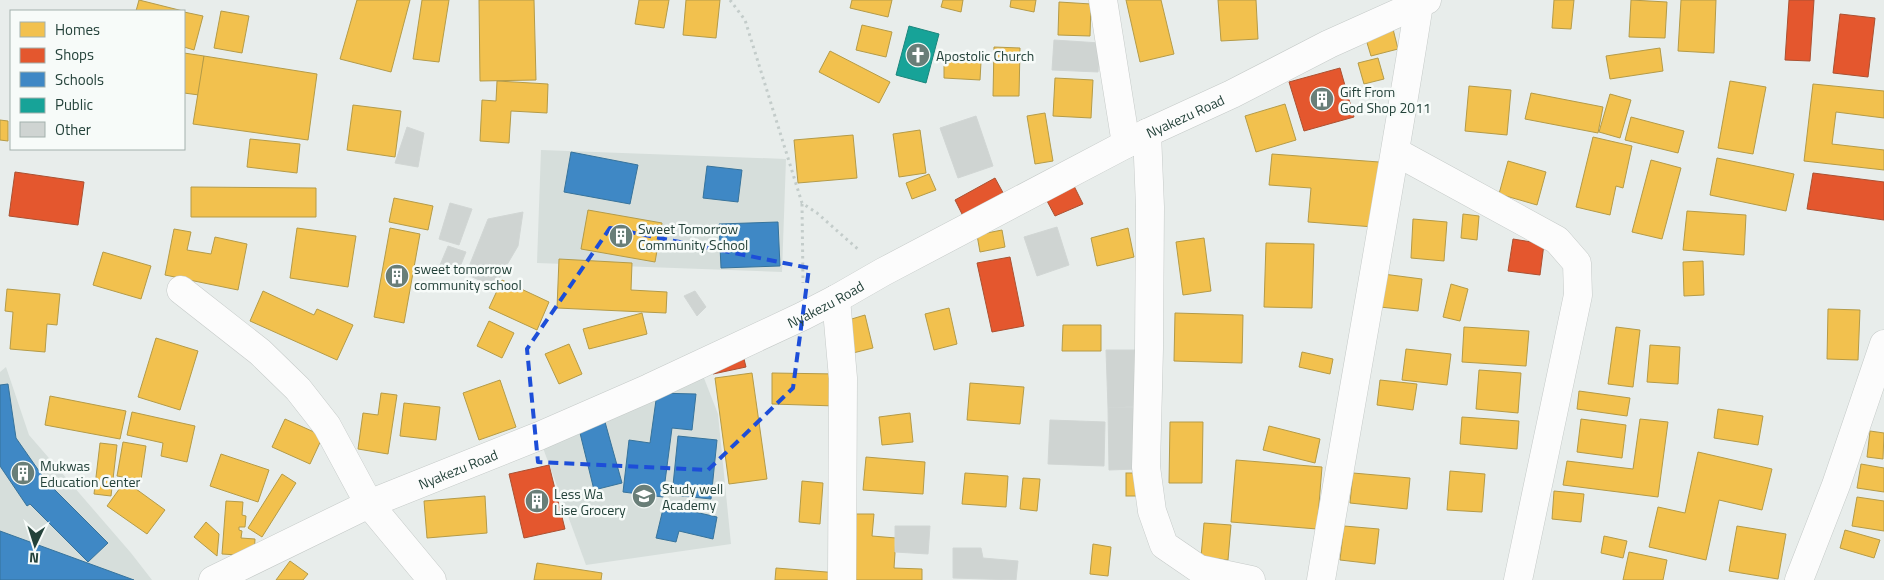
<svg xmlns="http://www.w3.org/2000/svg" width="1884" height="580" viewBox="0 0 1884 580" font-family="'Titillium Web',sans-serif">
<rect width="100%" height="100%" fill="#e8edeb"/>
<g fill="#d6dedb">
<polygon points="541,150 786,159 782,272 537,263"/>
<polygon points="6,367 29,435 131,553 152,580 0,580 0,372"/>
<polygon points="702,373 718,414 731,544 586,565 543,448"/>
</g>
<g fill="#f2c14e" stroke="#b49b48">
<polygon points="139,0 183,11 136,11"/>
<polygon points="357,0 410,0 391,72 340,59"/>
<polygon points="422,0 449,0 439,62 413,59"/>
<polygon points="479,0 534,0 536,80 480,81"/>
<polygon points="639,0 669,0 664,28 635,24"/>
<polygon points="686,0 720,0 716,38 683,35"/>
<polygon points="852,0 892,0 888,17 850,8"/>
<polygon points="943,0 963,0 961,12 941,7"/>
<polygon points="1011,0 1036,0 1034,12 1010,7"/>
<polygon points="1126,0 1161,0 1174,54 1140,62"/>
<polygon points="1218,0 1256,0 1258,39 1221,41"/>
<polygon points="1554,0 1574,0 1571,29 1552,28"/>
<polygon points="1631,0 1667,2 1665,38 1629,37"/>
<polygon points="1681,0 1716,0 1714,53 1678,51"/>
<polygon points="1059,2 1091,4 1090,36 1058,35"/>
<polygon points="221,11 249,16 242,53 214,48"/>
<polygon points="184,12 203,16 194,50 184,47"/>
<polygon points="862,25 892,32 886,57 856,50"/>
<polygon points="1393,29 1398,49 1371,56 1365,36"/>
<polygon points="994,47 1020,48 1019,96 993,96"/>
<polygon points="1660,48 1663,71 1610,79 1606,56"/>
<polygon points="830,51 890,82 879,103 819,72"/>
<polygon points="184,53 204,56 199,95 184,93"/>
<polygon points="204,56 317,74 308,140 193,124"/>
<polygon points="1378,58 1384,79 1364,84 1358,63"/>
<polygon points="944,60 981,62 980,80 944,78"/>
<polygon points="1055,78 1093,80 1091,118 1053,116"/>
<polygon points="497,81 548,84 547,113 511,111 509,143 480,141 482,100 496,101"/>
<polygon points="1730,81 1766,87 1753,154 1718,148"/>
<polygon points="1813,84 1884,91 1884,118 1836,112 1832,144 1884,150 1884,170 1804,161"/>
<polygon points="1469,86 1511,90 1507,135 1465,131"/>
<polygon points="1531,93 1603,107 1598,133 1525,119"/>
<polygon points="1610,94 1631,100 1620,138 1599,132"/>
<polygon points="1285,104 1296,140 1256,152 1245,116"/>
<polygon points="353,105 401,111 395,157 347,150"/>
<polygon points="1045,113 1053,161 1035,164 1027,116"/>
<polygon points="1631,117 1684,131 1678,153 1625,140"/>
<polygon points="0,120 8,121 8,141 0,140"/>
<polygon points="920,130 926,173 899,177 893,134"/>
<polygon points="853,135 857,178 798,183 794,140"/>
<polygon points="1593,137 1632,146 1623,188 1616,186 1610,215 1576,207"/>
<polygon points="250,139 300,144 297,173 247,167"/>
<polygon points="1272,154 1379,162 1374,227 1308,222 1311,188 1269,185"/>
<polygon points="1717,158 1794,174 1786,211 1710,195"/>
<polygon points="1651,160 1681,168 1662,239 1632,232"/>
<polygon points="1508,161 1546,172 1537,205 1499,194"/>
<polygon points="929,174 936,190 912,199 906,183"/>
<polygon points="191,187 316,188 316,217 191,217"/>
<polygon points="394,198 433,206 428,230 389,222"/>
<polygon points="588,210 662,223 655,262 581,249"/>
<polygon points="1687,211 1746,215 1744,255 1683,250"/>
<polygon points="1463,214 1479,216 1477,240 1461,238"/>
<polygon points="1413,219 1447,222 1444,261 1411,258"/>
<polygon points="297,228 356,236 348,287 290,278"/>
<polygon points="390,228 420,234 404,323 374,317"/>
<polygon points="1128,228 1134,257 1097,266 1091,238"/>
<polygon points="174,229 191,232 187,250 211,254 215,237 247,244 238,290 165,275"/>
<polygon points="1002,230 1005,247 980,252 977,235"/>
<polygon points="1204,238 1211,291 1183,295 1176,242"/>
<polygon points="1266,243 1314,244 1312,308 1264,307"/>
<polygon points="103,252 151,266 141,299 93,285"/>
<polygon points="559,259 632,263 631,290 667,292 666,313 557,308"/>
<polygon points="1703,261 1704,295 1684,296 1683,262"/>
<polygon points="1383,274 1422,279 1418,311 1380,307"/>
<polygon points="502,280 549,302 537,330 489,308"/>
<polygon points="1451,284 1468,289 1460,321 1443,317"/>
<polygon points="7,289 60,294 57,325 47,324 45,352 10,349 13,312 5,311"/>
<polygon points="263,291 314,315 317,309 353,325 337,360 250,321"/>
<polygon points="949,308 957,344 934,350 925,314"/>
<polygon points="1828,309 1860,310 1858,360 1827,359"/>
<polygon points="642,313 647,334 589,349 583,329"/>
<polygon points="1175,313 1243,315 1242,363 1174,361"/>
<polygon points="865,315 873,348 853,353 845,321"/>
<polygon points="489,321 514,333 502,358 477,346"/>
<polygon points="1063,325 1101,325 1101,351 1062,351"/>
<polygon points="1464,327 1529,331 1526,366 1462,362"/>
<polygon points="1616,327 1640,330 1633,387 1608,384"/>
<polygon points="156,338 198,351 180,410 138,397"/>
<polygon points="569,344 582,374 559,384 545,354"/>
<polygon points="1650,345 1680,347 1678,384 1647,382"/>
<polygon points="1406,349 1451,354 1447,385 1402,380"/>
<polygon points="1302,352 1333,359 1330,374 1299,367"/>
<polygon points="1479,370 1521,373 1518,413 1476,409"/>
<polygon points="752,373 767,479 729,484 715,378"/>
<polygon points="772,373 837,374 836,406 772,404"/>
<polygon points="500,380 516,427 479,440 463,393"/>
<polygon points="1380,380 1417,384 1413,410 1377,405"/>
<polygon points="970,383 1024,387 1020,424 967,420"/>
<polygon points="1579,391 1630,398 1627,416 1577,409"/>
<polygon points="381,393 397,395 388,454 358,449 363,413 378,415"/>
<polygon points="50,396 126,411 120,439 45,425"/>
<polygon points="404,403 440,407 436,440 400,436"/>
<polygon points="1718,409 1763,416 1758,445 1714,438"/>
<polygon points="132,412 195,426 187,462 161,456 163,443 127,435"/>
<polygon points="910,413 913,442 882,445 879,417"/>
<polygon points="1462,417 1519,421 1517,449 1460,444"/>
<polygon points="285,419 323,436 310,464 272,447"/>
<polygon points="1581,419 1626,425 1622,458 1577,452"/>
<polygon points="1640,419 1668,422 1658,497 1563,485 1567,461 1633,469"/>
<polygon points="1170,422 1203,422 1202,483 1169,483"/>
<polygon points="1269,426 1320,439 1315,463 1263,450"/>
<polygon points="1870,431 1884,433 1883,459 1867,457"/>
<polygon points="123,442 146,446 141,480 117,476"/>
<polygon points="100,443 117,445 111,496 94,494"/>
<polygon points="1698,452 1772,469 1762,510 1719,500 1706,560 1649,547 1658,507 1685,513"/>
<polygon points="221,454 269,470 258,502 210,486"/>
<polygon points="866,457 925,462 923,494 863,490"/>
<polygon points="1236,460 1322,467 1317,529 1231,522"/>
<polygon points="1861,464 1884,468 1884,492 1857,488"/>
<polygon points="1450,471 1485,474 1482,512 1447,510"/>
<polygon points="965,473 1008,476 1006,507 962,504"/>
<rect x="1126" y="473" width="14" height="23"/>
<polygon points="1353,473 1410,478 1407,509 1350,503"/>
<polygon points="282,474 296,483 262,537 248,528"/>
<polygon points="1023,478 1040,479 1037,511 1020,509"/>
<polygon points="125,481 165,510 147,534 107,506"/>
<polygon points="802,481 823,483 820,524 799,522"/>
<polygon points="1554,491 1584,494 1581,522 1552,519"/>
<polygon points="485,496 487,533 427,538 424,501"/>
<polygon points="1857,497 1884,501 1884,531 1852,526"/>
<polygon points="226,501 243,502 242,515 246,516 245,527 239,527 239,530 242,531 241,538 255,539 254,556 222,554"/>
<polygon points="856,514 874,514 872,536 896,538 894,568 922,569 922,580 853,580"/>
<polygon points="206,522 219,534 217,556 194,537"/>
<polygon points="1204,523 1231,525 1228,560 1201,557"/>
<polygon points="1344,526 1379,529 1375,564 1340,560"/>
<polygon points="1737,526 1786,534 1778,579 1729,571"/>
<polygon points="1845,530 1880,540 1874,558 1840,548"/>
<polygon points="1604,536 1627,541 1623,558 1601,553"/>
<polygon points="1093,544 1111,547 1108,576 1090,574"/>
<polygon points="1629,552 1667,560 1663,580 1623,580"/>
<polygon points="290,561 308,574 303,580 276,580"/>
<polygon points="537,563 602,573 601,580 534,580"/>
<polygon points="776,568 839,573 838,580 775,580"/>
</g>
<g fill="#e4572e" stroke="#aa5132">
<polygon points="1789,0 1814,0 1810,61 1785,60"/>
<polygon points="1840,14 1875,18 1868,77 1833,73"/>
<polygon points="1340,68 1354,117 1304,131 1289,82"/>
<polygon points="15,172 84,182 78,225 9,216"/>
<polygon points="1813,173 1884,182 1884,220 1807,209"/>
<polygon points="995,178 1007,200 966,222 955,200"/>
<polygon points="1074,186 1083,204 1055,216 1046,199"/>
<polygon points="1513,239 1544,244 1540,275 1508,271"/>
<polygon points="1010,257 1024,326 992,332 977,263"/>
<polygon points="743,355 746,367 713,374 711,361"/>
<polygon points="549,465 565,529 524,538 509,474"/>
</g>
<g fill="#3f88c5" stroke="#37739b">
<polygon points="571,152 638,165 630,204 564,192"/>
<polygon points="707,166 742,170 738,202 703,198"/>
<polygon points="778,222 780,266 721,268 719,224"/>
<polygon points="8,384 16,438 46,481 108,543 88,562 30,504 27,506 0,466 0,385"/>
<polygon points="657,393 696,394 692,430 672,428 663,497 623,492 629,440 650,443"/>
<polygon points="605,422 622,483 594,490 579,429"/>
<polygon points="678,436 717,440 711,499 672,495"/>
<polygon points="664,505 717,517 713,539 679,531 676,542 656,538"/>
<polygon points="0,531 134,580 0,580"/>
</g>
<polygon fill="#17a398" stroke="#1b867c" points="909,26 939,34 926,83 896,75"/>
<g fill="#cfd4d2" stroke="#d1d6d4">
<polygon points="1054,40 1100,43 1098,72 1052,70"/>
<polygon points="976,116 993,166 958,178 940,128"/>
<polygon points="407,127 424,133 418,167 395,163"/>
<polygon points="450,203 472,209 459,245 439,239"/>
<polygon points="523,212 518,246 494,287 466,274 488,219"/>
<polygon points="1057,227 1069,265 1037,276 1024,237"/>
<polygon points="448,246 466,252 458,272 440,265"/>
<polygon points="695,291 706,307 697,316 684,296"/>
<polygon points="1106,350 1141,350 1142,406 1108,408"/>
<polygon points="1136,407 1137,469 1109,470 1108,408"/>
<polygon points="1050,420 1105,422 1104,466 1048,464"/>
<polygon points="895,526 930,526 928,554 895,552"/>
<polygon points="953,548 981,548 983,558 1018,561 1016,580 953,578"/>
</g>
<g fill="none" stroke-linecap="round" stroke-linejoin="round">
<g stroke="#c5cac8" stroke-width="29">
<g id="minor">
<polyline points="1103,0 1126,144"/>
<polyline points="1147,133 1150,207 1149,349 1146,467 1152,511 1164,545 1199,569 1251,580"/>
<polyline points="1396,152 1557,240 1577,263 1578,295 1518,580"/>
<polyline points="181,290 260,352 298,389 327,426 369,504 432,580"/>
<polyline points="836,299 843,378 842,580"/>
<path id="s1" d="M213,580l156,-76 170,-68 110,-48 154,-72 33,-17 47,-27 264,-139 85,-39 97,-50 98,-44"/>
<path d="M1321,580c32,-192 68,-384 98,-576"/>
<polyline points="1799,580 1836,485 1884,344"/>
</g>
</g>
<g stroke="#c3ccca" stroke-width="3" stroke-dasharray="2.5 4" stroke-linecap="butt">
<polyline points="730,0 745,20 802,203 817,213 860,251"/>
<polyline points="802,204 803,283"/>
</g>
<use href="#minor" stroke="#fcfcfc" stroke-width="28"/>
</g>
<path fill="none" stroke="#1d4ed8" stroke-width="4" stroke-dasharray="10 6" stroke-linejoin="round" d="M610,228l199,40 -16,120 -85,82 -170,-8 -11,-113z"/>
<defs>
<g id="church-disc" transform="scale(1.25)"><circle r="9.5" fill="#697e78" stroke="#f7fbf9"/><path d="M-1.2-6h2.4v3.5h3.3v2.4h-3.3V6h-2.4V-.1h-3.3v-2.4h3.3Z" fill="#fff"/></g>
<g id="building-disc" transform="scale(1.25)"><circle r="9.5" fill="#697e78" stroke="#f7fbf9"/><path d="M-4-6H4V6H1V3H-1V6H-4ZM-2.5-4.3h1.7v1.8h-1.7ZM.8-4.3h1.7v1.8H.8ZM-2.5-1h1.7V.8h-1.7ZM.8-1h1.7V.8H.8Z" fill="#fff"/></g>
<g id="school-disc" transform="scale(1.25)"><circle r="9.5" fill="#697e78" stroke="#f7fbf9"/><path d="M0-5L7-2L0 1L-7-2ZM-4 1L0 2.5L4 1V4Q0 6-4 4Z" fill="#fff"/></g>
</defs>
<g fill-rule="evenodd">
<use href="#church-disc" x="918" y="55"/>
<use href="#building-disc" x="1322" y="99"/>
<use href="#building-disc" x="621" y="236"/>
<use href="#building-disc" x="397" y="276"/>
<use href="#building-disc" x="23" y="473"/>
<use href="#school-disc" x="644" y="496"/>
<use href="#building-disc" x="537" y="501"/>
</g>
<g text-anchor="middle" dominant-baseline="central" stroke-width="5" stroke-linejoin="round" paint-order="stroke">
<g font-size="14" fill="#24423a" stroke="#f7fbf9" text-anchor="start">
<text x="936" y="55">Apostolic Church</text>
<text x="1340" y="91">Gift From<tspan x="1340" dy="16">God Shop 2011</tspan></text>
<text x="638" y="228">Sweet Tomorrow<tspan x="638" dy="16">Community School</tspan></text>
<text x="414" y="268">sweet tomorrow<tspan x="414" dy="16">community school</tspan></text>
<text x="40" y="465">Mukwas<tspan x="40" dy="16">Education Center</tspan></text>
<text x="662" y="488">Study well<tspan x="662" dy="16">Academy</tspan></text>
<text x="554" y="493">Less Wa<tspan x="554" dy="16">Lise Grocery</tspan></text>
</g>
<g font-size="14" fill="#24423a" stroke="#f7fbf9">
<text stroke="none"><textPath href="#s1" startOffset="1078">Nyakezu Road</textPath></text>
<text stroke="none"><textPath href="#s1" startOffset="672">Nyakezu Road</textPath></text>
<text stroke="none"><textPath href="#s1" startOffset="269">Nyakezu Road</textPath></text>
</g>
</g>
<rect x="10" y="10" width="175" height="140" fill="#f7fbf9" stroke="#a3b1ad"/>
<rect x="20" y="22" width="25" height="15" fill="#f2c14e" stroke="#a3b1ad"/>
<text x="55" y="35" font-size="15" fill="#24423a">Homes</text>
<rect x="20" y="48" width="25" height="15" fill="#e4572e" stroke="#a3b1ad"/>
<text x="55" y="60" font-size="15" fill="#24423a">Shops</text>
<rect x="20" y="72" width="25" height="15" fill="#3f88c5" stroke="#a3b1ad"/>
<text x="55" y="85" font-size="15" fill="#24423a">Schools</text>
<rect x="20" y="98" width="25" height="15" fill="#17a398" stroke="#a3b1ad"/>
<text x="55" y="110" font-size="15" fill="#24423a">Public</text>
<rect x="20" y="122" width="25" height="15" fill="#cfd4d2" stroke="#a3b1ad"/>
<text x="55" y="135" font-size="15" fill="#24423a">Other</text>
<g transform="translate(35 545) rotate(184)" stroke="#f7fbf9" stroke-width="4" paint-order="stroke">
<path d="M0-4L9 19L0 12L-9 19Z" fill="#24423a"/>
<text y="-8" font-size="14" font-weight="bold" text-anchor="middle" fill="#24423a">N</text>
</g>
</svg>
